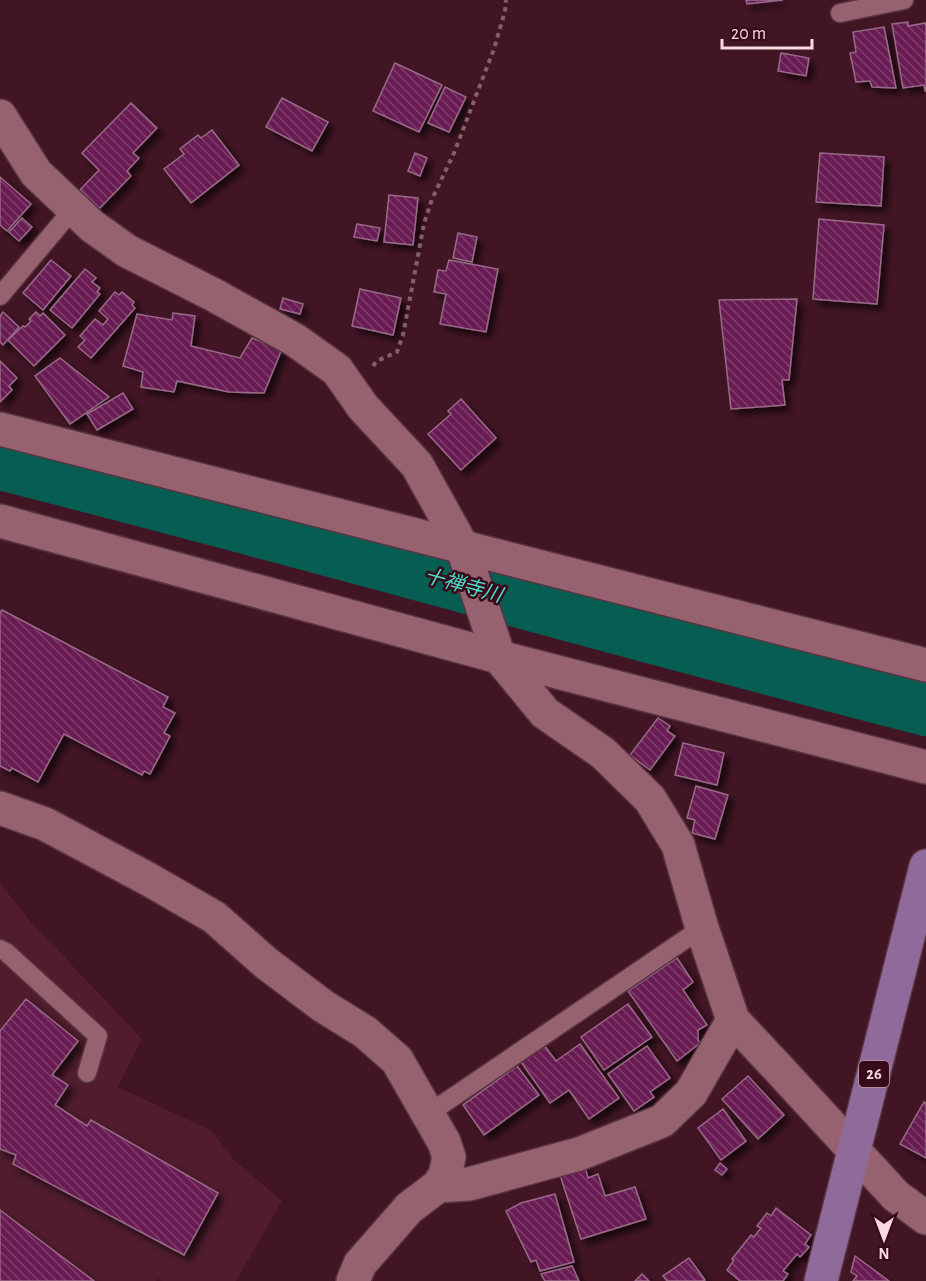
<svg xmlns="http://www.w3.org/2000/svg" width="926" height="1281" viewBox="0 0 926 1281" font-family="'Alegreya Sans','Noto Sans JP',sans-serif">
<defs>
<pattern id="building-back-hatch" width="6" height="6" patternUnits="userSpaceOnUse" patternTransform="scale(1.5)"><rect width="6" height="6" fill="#691c53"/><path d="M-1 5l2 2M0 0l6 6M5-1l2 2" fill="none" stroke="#7f3c6b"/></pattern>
<filter id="shadow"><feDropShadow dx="5.5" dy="5.5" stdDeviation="3" flood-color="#0009"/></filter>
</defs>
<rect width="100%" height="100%" fill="#421525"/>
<polygon fill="#501c2e" points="0,883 32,923 142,1039 118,1087 212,1131 233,1159 282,1201 236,1281 162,1281 157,1278 156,1281 0,1281"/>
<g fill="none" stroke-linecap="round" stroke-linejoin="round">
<path stroke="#065e53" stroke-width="54" d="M0,463c310,78 617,167 926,246"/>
</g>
<g fill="url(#building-back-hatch)" stroke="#986a87" stroke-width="1.5" filter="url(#shadow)">
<polygon points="746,0 783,0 747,4"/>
<polygon points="908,22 908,26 926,23 926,91 925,91 924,85 903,88 892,24"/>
<polygon points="884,27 896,88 872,87 870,81 856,82 850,53 856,52 853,32"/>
<polygon points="781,53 809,58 806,76 778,71"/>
<polygon points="395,63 442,85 419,132 373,111"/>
<polygon points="445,87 466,97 449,132 428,123"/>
<polygon points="282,98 328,122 312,151 266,127"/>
<polygon points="131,103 157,128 133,153 139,158 127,171 131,176 99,209 80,190 99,170 82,153"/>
<polygon points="212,130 239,165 191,203 164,169 184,154 180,149 198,135 201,138"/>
<polygon points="415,153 427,158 420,176 408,171"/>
<polygon points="820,153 884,157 881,206 816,202"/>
<polygon points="0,177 31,204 7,231 0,225"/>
<polygon points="389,195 418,198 413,245 384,242"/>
<polygon points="22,218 32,227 19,241 9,232"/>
<polygon points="819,219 884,225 877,304 813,299"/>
<polygon points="357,224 380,228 377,241 354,237"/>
<polygon points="458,233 477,237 472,262 453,258"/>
<polygon points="51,260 71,276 43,310 23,293"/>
<polygon points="449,260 498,269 486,332 440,324 446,294 434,292 438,270 446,271"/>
<polygon points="85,269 96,278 92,282 100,288 97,292 100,294 72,328 50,310"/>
<polygon points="360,289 401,298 393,335 352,326"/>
<polygon points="115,292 119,295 122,292 134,302 132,305 135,308 91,358 78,347 85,340 80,336 95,319 103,325 108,319 99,311"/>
<polygon points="283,298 303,304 300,314 280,309"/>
<polygon points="797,299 789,380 782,380 785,405 731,409 719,300"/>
<polygon points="3,312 19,327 3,345 0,342 0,316"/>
<polygon points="36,312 40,316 43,313 65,335 34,366 8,340 23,326 25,327 31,321 29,319"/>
<polygon points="173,313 195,316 191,346 240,358 252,338 282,349 264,393 229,392 177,381 174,392 141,387 143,372 123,366 137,314 172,320"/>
<polygon points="60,358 109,397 70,424 35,376"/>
<polygon points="0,361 17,378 9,386 12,390 0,402"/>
<polygon points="123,393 133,409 97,430 87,414"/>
<polygon points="461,399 496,438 461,470 428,434 451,414 448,411"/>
<polygon points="2,610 168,697 163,707 175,713 164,733 170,736 150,774 144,771 142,775 64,734 38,782 12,768 10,771 0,766 0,613"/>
<polygon points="658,718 670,726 667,731 675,736 650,770 630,755"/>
<polygon points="683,743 724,753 717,785 675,775"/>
<polygon points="696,786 728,795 715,839 692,833 695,820 687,818"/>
<polygon points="677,958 693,982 683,990 707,1025 698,1030 698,1040 700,1043 677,1061 628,991"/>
<polygon points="26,999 78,1041 52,1075 68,1085 55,1105 87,1126 91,1120 218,1193 184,1255 13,1164 16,1155 0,1149 0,1031"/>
<polygon points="628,1004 652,1037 604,1070 581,1037"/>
<polygon points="580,1044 619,1098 589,1119 569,1090 550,1103 521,1062 544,1045 556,1061"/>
<polygon points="647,1046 670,1078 650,1092 654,1097 634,1111 608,1074"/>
<polygon points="517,1066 539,1095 484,1135 463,1105"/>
<polygon points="748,1076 784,1115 758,1139 722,1099"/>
<polygon points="924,1102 926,1103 926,1158 900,1144"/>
<polygon points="723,1109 746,1141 721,1160 698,1128"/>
<polygon points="720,1163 727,1169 722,1175 715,1170"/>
<polygon points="584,1164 588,1178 598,1174 605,1196 635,1187 646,1219 581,1239 559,1172"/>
<polygon points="555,1194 574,1262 540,1271 536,1260 531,1262 506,1211 521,1203"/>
<polygon points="776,1208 811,1235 805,1244 809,1247 800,1257 797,1254 783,1271 788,1274 783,1281 740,1281 727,1270 734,1260 732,1259 751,1235 754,1237 761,1228 757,1226 767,1213 771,1216"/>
<polygon points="0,1210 94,1281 0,1281"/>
<polygon points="855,1256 889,1281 853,1281 857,1276 851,1272"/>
<polygon points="689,1258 705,1280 703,1281 667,1281 663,1276"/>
<polygon points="572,1266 579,1281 545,1281 541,1274"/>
<polygon points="642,1274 649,1281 635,1281"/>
</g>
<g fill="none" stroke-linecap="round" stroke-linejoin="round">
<g stroke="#583440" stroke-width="21">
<g id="service">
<polyline points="840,13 904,0"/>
<polyline points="0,296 73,209"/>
<polyline points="0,949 6,952 98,1036 87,1073"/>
<polyline points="428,1114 702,928"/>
</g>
</g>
<g stroke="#583440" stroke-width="36">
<g id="minor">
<polyline points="0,116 36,173 92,226 127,251 214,295 295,340 337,370 363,407 417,465 462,546 499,657 545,713 603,753 650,799 678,845 702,928 733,1020 778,1068 896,1196 926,1218"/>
<polyline points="0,429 926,665"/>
<polyline points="0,521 499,657 926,767"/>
<polyline points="0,808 45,824 148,879 214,917 266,963 323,1006 365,1032 397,1060 444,1142 449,1157 445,1175 438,1186 409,1208 360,1264 353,1281"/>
<polyline points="438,1186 469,1184 579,1154 662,1121 691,1093 733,1020"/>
</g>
</g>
<g stroke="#583440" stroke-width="36">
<polyline id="primary" points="821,1281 926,866"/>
</g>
<polyline stroke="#865e6b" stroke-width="4" stroke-dasharray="4.5 4.5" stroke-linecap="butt" points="373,366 377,361 397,352 403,335 424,224 432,199 454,153 494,49 505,11 506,0"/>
<use href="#service" stroke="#966270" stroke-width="18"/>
<use href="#minor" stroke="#966270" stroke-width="33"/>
<use href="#primary" stroke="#916a9c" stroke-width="33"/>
</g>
<g text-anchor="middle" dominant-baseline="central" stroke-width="5" stroke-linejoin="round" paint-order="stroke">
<rect fill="#370b1b" stroke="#be9ba5" stroke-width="1.5" x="859" y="1061" width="30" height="26" rx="4.5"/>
<g font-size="16" font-weight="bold" fill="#f8d9e0">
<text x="874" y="1074">26</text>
</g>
<g font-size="20" font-style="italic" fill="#4cdcc7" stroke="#370b1b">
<text transform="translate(463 586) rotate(15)">十禅寺川</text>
</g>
</g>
<g transform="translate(884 1239) rotate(180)" stroke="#370b1b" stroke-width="4.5" paint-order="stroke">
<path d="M0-4.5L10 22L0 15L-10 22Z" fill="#f8d9e0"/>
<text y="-9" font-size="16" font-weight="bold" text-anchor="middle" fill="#f8d9e0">N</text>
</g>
<path d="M722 39v9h90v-9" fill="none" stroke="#f8d9e0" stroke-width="3"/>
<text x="731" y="39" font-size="18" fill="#f8d9e0" stroke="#370b1b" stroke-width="4.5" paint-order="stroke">20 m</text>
</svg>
